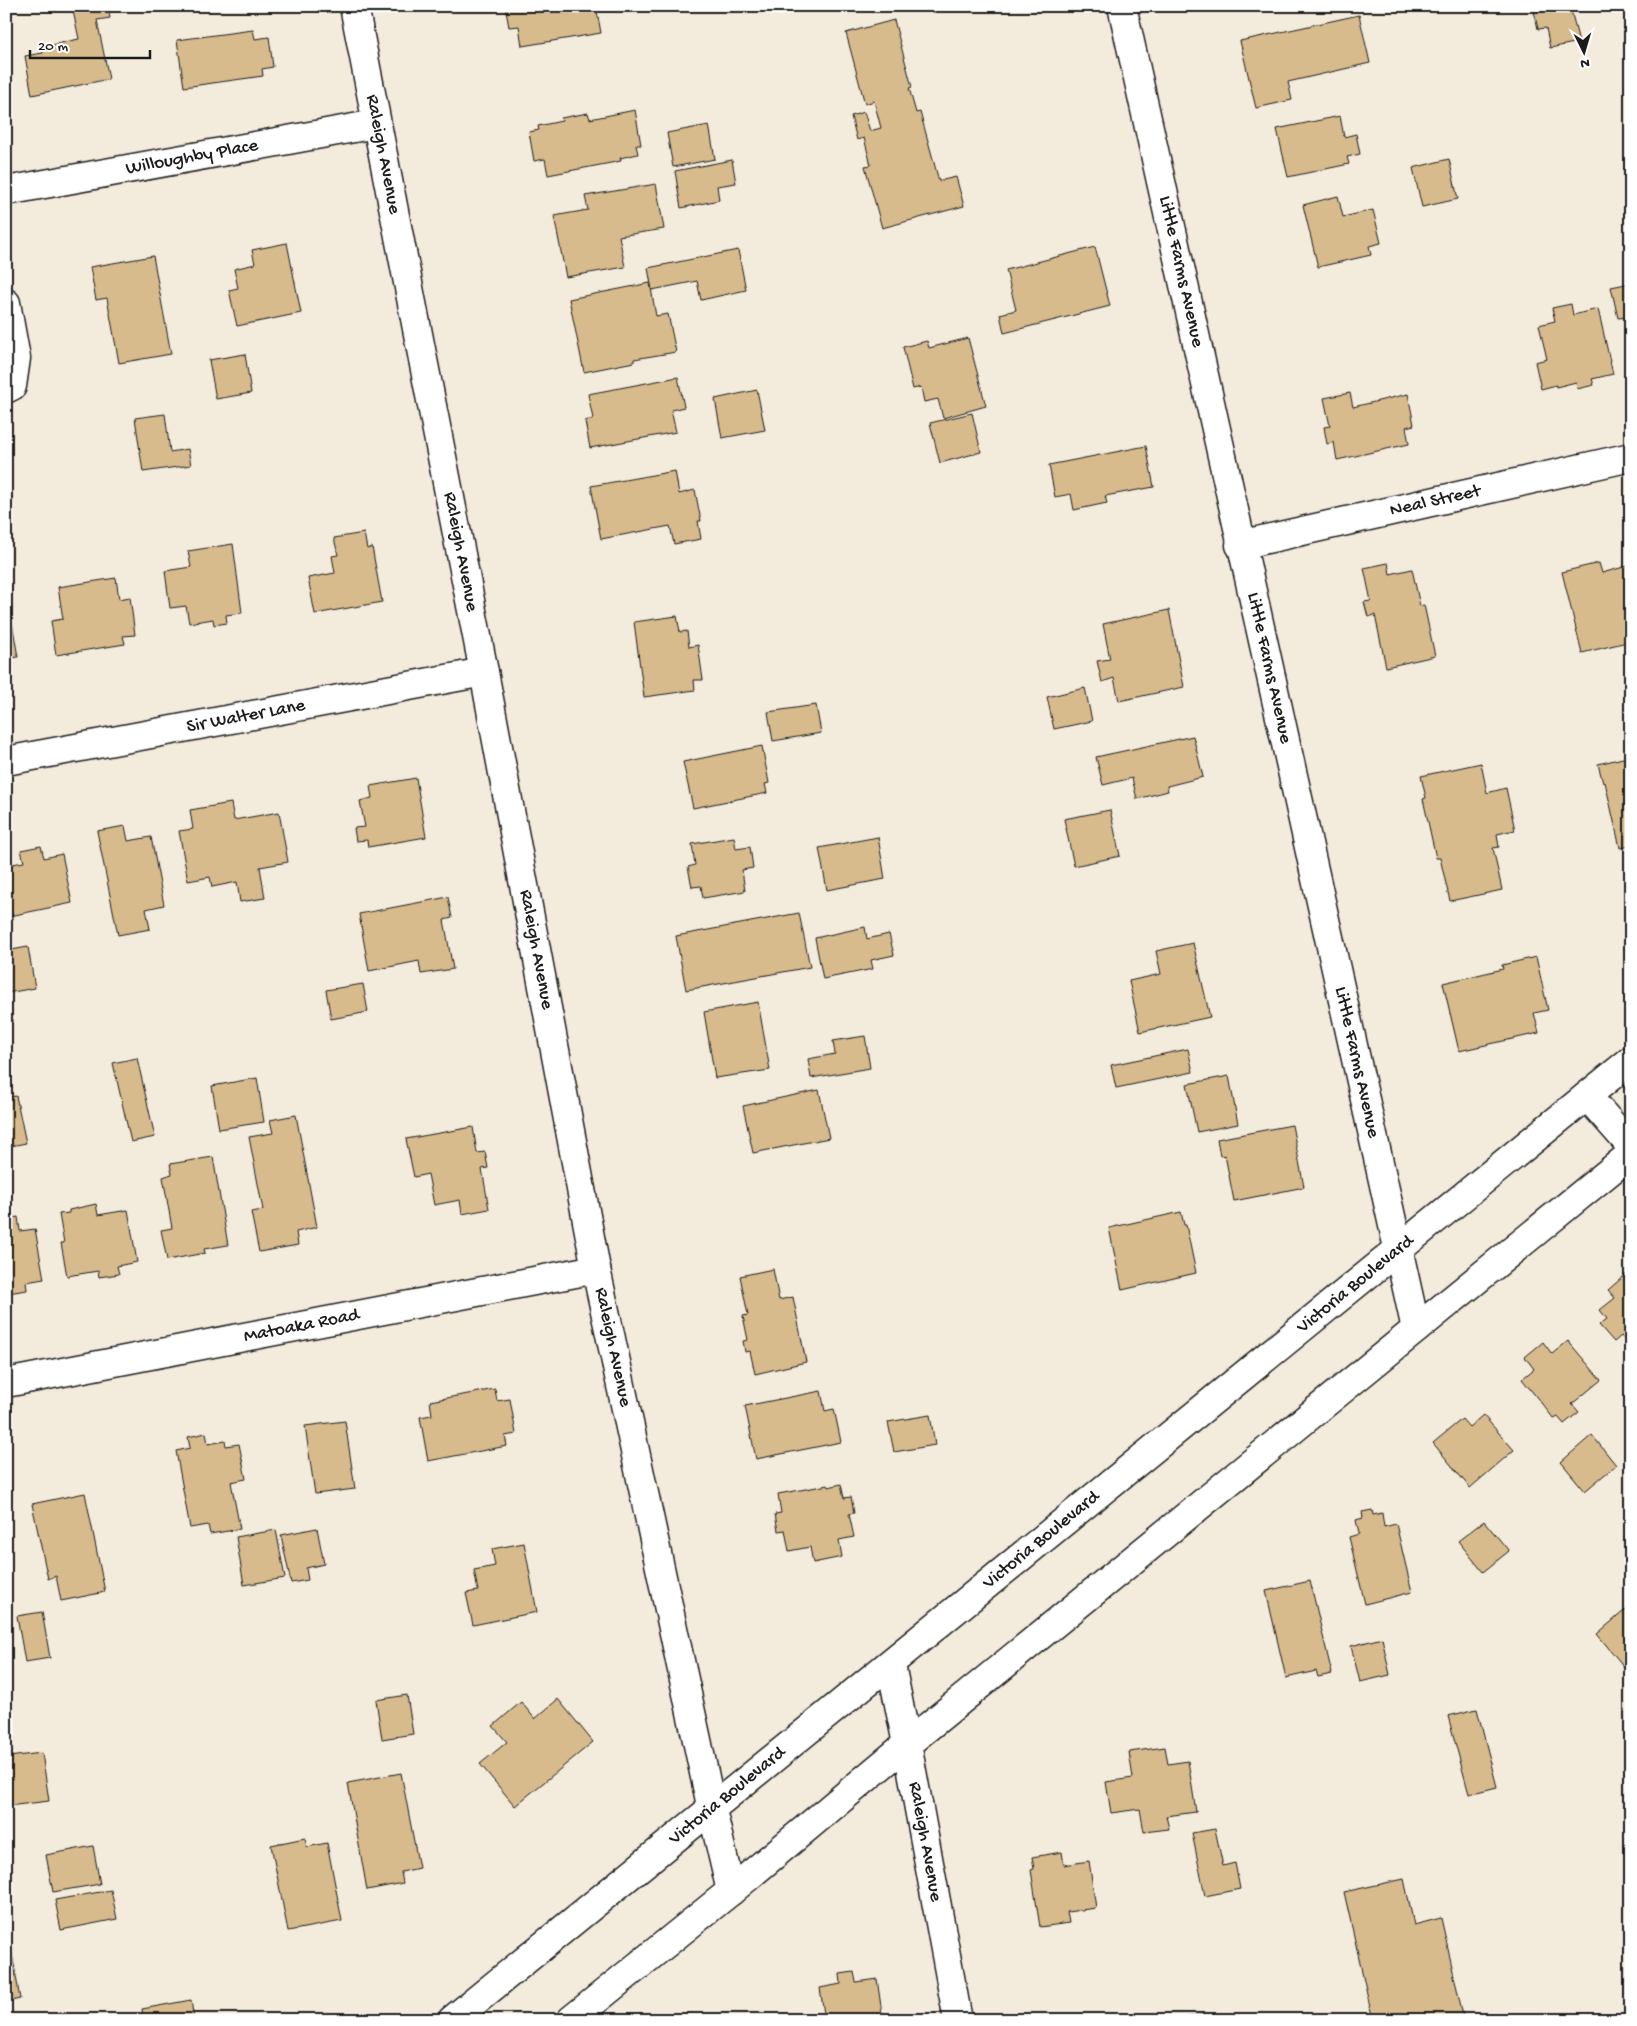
<svg xmlns="http://www.w3.org/2000/svg" width="1637" height="2026" viewBox="0 0 1637 2026" font-family="'Gochi Hand',sans-serif">
<rect width="100%" height="100%" fill="#f3ebdc"/>
<filter id="ink" filterUnits="userSpaceOnUse"><feTurbulence type="fractalNoise" baseFrequency=".02" numOctaves="2"/><feDisplacementMap in="SourceGraphic" scale="10" xChannelSelector="R" yChannelSelector="G"/><feConvolveMatrix kernelMatrix="1 2 1 2 8 2 1 2 1" color-interpolation-filters="sRGB"/></filter>
<g filter="url(#ink)">
<g fill="#d8bb8c" stroke="#1c1c1c">
<polygon points="72,6 108,6 110,18 97,20 109,79 32,95 25,56 43,53 42,47 79,39"/>
<polygon points="505,6 596,6 601,33 522,46 519,26 509,27"/>
<polygon points="1558,6 1570,6 1579,42 1550,48 1546,28 1538,29 1534,11"/>
<polygon points="1359,15 1370,63 1288,82 1292,100 1256,108 1240,41"/>
<polygon points="894,20 912,87 909,88 916,113 920,112 939,181 956,177 964,206 882,228 865,166 871,165 864,138 857,140 851,116 864,112 870,131 881,128 874,101 865,104 846,33"/>
<polygon points="253,30 255,39 269,37 273,67 262,69 263,76 184,87 177,40"/>
<polygon points="635,110 641,145 636,145 638,154 620,158 621,161 548,175 545,159 534,161 529,132 539,130 538,126 562,121 561,118 588,113 590,119"/>
<polygon points="1340,116 1344,137 1356,134 1360,154 1347,157 1349,164 1288,177 1277,129"/>
<polygon points="709,125 715,159 673,167 667,133"/>
<polygon points="1449,159 1458,199 1422,207 1413,168"/>
<polygon points="732,160 736,183 717,186 719,200 681,208 675,171"/>
<polygon points="656,184 664,229 619,236 625,267 566,277 554,216 588,210 585,196"/>
<polygon points="1338,196 1343,217 1373,210 1381,243 1369,246 1371,255 1318,267 1303,205"/>
<polygon points="287,243 301,313 237,326 229,290 238,288 234,269 255,264 252,250"/>
<polygon points="1095,247 1110,306 1004,333 1000,314 1016,310 1006,270"/>
<polygon points="738,250 746,290 701,300 697,281 652,290 648,268"/>
<polygon points="153,256 171,354 119,363 107,298 96,300 90,267"/>
<polygon points="650,283 656,316 668,314 676,352 634,359 634,362 584,372 569,299"/>
<polygon points="1631,283 1631,330 1628,317 1618,318 1611,287"/>
<polygon points="1571,304 1573,315 1598,309 1613,374 1592,379 1594,385 1577,389 1576,382 1556,387 1556,385 1541,389 1535,362 1547,359 1539,325 1555,321 1552,308"/>
<polygon points="968,338 986,406 943,418 938,399 924,402 921,387 913,389 903,347 927,341 929,348"/>
<polygon points="245,354 251,393 216,399 209,360"/>
<polygon points="678,377 684,407 671,410 676,432 590,448 585,421 593,419 588,394"/>
<polygon points="757,390 765,430 722,438 715,399"/>
<polygon points="1350,393 1353,407 1408,394 1414,425 1406,427 1409,444 1337,460 1334,442 1327,444 1324,427 1330,426 1324,398"/>
<polygon points="972,413 981,452 940,463 930,423"/>
<polygon points="165,414 170,452 188,449 191,465 143,472 135,418"/>
<polygon points="1146,446 1154,487 1105,496 1107,503 1074,510 1071,494 1055,497 1049,465"/>
<polygon points="675,471 679,494 695,490 701,521 698,521 701,539 674,544 670,526 601,539 591,486"/>
<polygon points="364,533 367,549 372,547 382,602 315,614 308,578 335,573 332,556 338,555 334,538"/>
<polygon points="233,544 242,613 226,615 227,623 214,625 213,619 189,623 186,606 170,608 165,571 191,567 188,551"/>
<polygon points="1388,563 1390,574 1412,569 1420,606 1424,605 1435,656 1386,667 1375,615 1368,617 1364,602 1371,601 1364,568"/>
<polygon points="1599,563 1602,573 1631,565 1631,641 1582,653 1562,572"/>
<polygon points="116,578 119,599 130,597 135,635 123,636 125,644 56,655 51,621 63,619 58,587"/>
<polygon points="6,605 9,605 18,657 6,659"/>
<polygon points="1169,610 1184,687 1119,701 1114,678 1102,682 1097,661 1110,659 1103,624"/>
<polygon points="677,616 680,632 687,631 689,647 698,645 703,680 694,680 695,690 644,697 634,622"/>
<polygon points="1085,688 1092,721 1054,729 1047,697"/>
<polygon points="816,705 821,733 773,741 768,712"/>
<polygon points="1193,736 1203,777 1167,786 1168,791 1137,799 1132,778 1103,785 1096,757"/>
<polygon points="762,746 769,783 765,784 767,793 693,808 683,762"/>
<polygon points="1631,756 1631,846 1620,848 1605,782 1603,783 1598,764"/>
<polygon points="1481,763 1487,793 1506,788 1515,830 1497,834 1499,847 1493,848 1502,890 1450,901 1440,858 1436,858 1423,799 1426,798 1421,776"/>
<polygon points="416,778 426,837 368,847 367,840 356,841 354,828 365,827 360,801 372,798 370,786"/>
<polygon points="231,803 234,820 279,812 288,862 260,867 265,898 240,902 237,882 212,887 210,877 188,881 179,831 193,829 190,810"/>
<polygon points="1110,810 1120,856 1074,866 1064,819"/>
<polygon points="125,826 128,841 151,837 164,905 146,909 150,929 118,935 97,831"/>
<polygon points="734,837 736,849 750,847 753,868 742,870 745,891 703,898 701,886 692,887 688,867 695,865 692,844"/>
<polygon points="878,837 885,879 827,890 819,848"/>
<polygon points="41,846 44,858 62,854 72,903 10,916 6,899 6,865 24,862 21,850"/>
<polygon points="448,897 452,918 444,920 453,969 421,974 419,961 369,971 359,914"/>
<polygon points="799,913 810,967 686,990 676,936"/>
<polygon points="865,927 867,939 889,934 894,955 871,960 873,969 823,979 815,938"/>
<polygon points="1193,943 1210,1017 1140,1032 1129,981 1161,974 1156,951"/>
<polygon points="28,947 35,988 7,993 6,951"/>
<polygon points="1536,957 1548,1010 1534,1013 1539,1033 1459,1051 1443,983 1503,969 1502,965"/>
<polygon points="363,984 368,1012 331,1019 326,990"/>
<polygon points="758,1002 770,1070 715,1078 704,1012"/>
<polygon points="865,1036 870,1068 811,1078 808,1059 835,1054 833,1041"/>
<polygon points="1188,1049 1193,1072 1116,1088 1111,1065"/>
<polygon points="137,1058 155,1137 131,1142 113,1063"/>
<polygon points="1229,1076 1238,1124 1197,1132 1187,1084"/>
<polygon points="257,1078 264,1122 219,1129 212,1086"/>
<polygon points="819,1090 829,1138 753,1153 743,1106"/>
<polygon points="16,1096 26,1143 6,1147 6,1098"/>
<polygon points="296,1115 317,1227 296,1232 298,1245 259,1252 251,1212 263,1210 249,1137 273,1133 270,1120"/>
<polygon points="1292,1125 1304,1187 1234,1201 1225,1155 1220,1156 1217,1139"/>
<polygon points="473,1127 477,1153 485,1152 488,1168 482,1169 489,1209 462,1214 460,1200 434,1205 428,1174 414,1177 406,1139"/>
<polygon points="213,1157 228,1245 204,1249 205,1253 167,1260 161,1230 172,1228 163,1177 172,1174 170,1164"/>
<polygon points="96,1204 98,1215 128,1210 137,1262 117,1266 119,1274 99,1277 98,1271 67,1276 61,1243 64,1243 59,1214 69,1213 69,1210"/>
<polygon points="1181,1212 1184,1225 1186,1225 1196,1273 1122,1290 1109,1228"/>
<polygon points="18,1217 20,1231 35,1229 44,1279 26,1282 27,1290 8,1293 6,1288 6,1219"/>
<polygon points="773,1269 779,1300 793,1297 806,1362 755,1374 750,1351 745,1352 743,1341 748,1340 743,1316 748,1315 740,1276"/>
<polygon points="1631,1270 1631,1347 1621,1336 1614,1342 1599,1325 1607,1319 1600,1310 1615,1298 1608,1290"/>
<polygon points="1568,1341 1601,1380 1572,1404 1579,1412 1564,1424 1558,1417 1554,1419 1522,1379 1534,1369 1525,1357 1543,1342 1552,1354"/>
<polygon points="495,1389 497,1401 510,1399 516,1434 505,1436 507,1446 428,1461 420,1417 432,1415 430,1401"/>
<polygon points="821,1391 825,1411 834,1409 841,1442 756,1459 745,1406"/>
<polygon points="930,1415 935,1445 894,1452 888,1422"/>
<polygon points="1483,1415 1514,1450 1470,1488 1433,1443 1462,1419 1469,1427"/>
<polygon points="345,1421 355,1489 315,1494 305,1426"/>
<polygon points="206,1433 208,1444 225,1441 226,1446 239,1444 246,1479 231,1482 240,1529 210,1534 208,1525 190,1528 176,1451 190,1448 188,1437"/>
<polygon points="1592,1435 1616,1465 1585,1491 1561,1462"/>
<polygon points="841,1484 844,1498 851,1497 854,1513 849,1514 854,1537 839,1540 842,1557 813,1563 810,1547 789,1551 785,1530 778,1531 775,1514 781,1513 778,1494 828,1485 829,1487"/>
<polygon points="85,1493 105,1592 61,1601 56,1576 48,1579 32,1504"/>
<polygon points="1372,1510 1373,1515 1382,1513 1384,1527 1396,1524 1412,1592 1365,1604 1349,1537 1359,1534 1356,1520 1363,1518 1362,1512"/>
<polygon points="1484,1521 1509,1551 1483,1572 1458,1541"/>
<polygon points="317,1528 324,1564 306,1568 308,1580 291,1583 281,1535"/>
<polygon points="276,1530 285,1578 244,1585 236,1537"/>
<polygon points="524,1543 537,1612 473,1625 466,1593 478,1591 474,1570 495,1566 492,1549"/>
<polygon points="1310,1581 1332,1674 1318,1677 1316,1671 1286,1678 1266,1591"/>
<polygon points="1631,1605 1631,1673 1630,1674 1597,1634"/>
<polygon points="42,1612 50,1658 25,1662 17,1616"/>
<polygon points="1382,1638 1390,1675 1360,1682 1351,1646"/>
<polygon points="407,1695 413,1734 382,1739 376,1700"/>
<polygon points="558,1699 593,1742 515,1806 480,1764 507,1742 493,1726 521,1702 535,1719"/>
<polygon points="1477,1709 1497,1787 1469,1794 1448,1716"/>
<polygon points="1165,1747 1168,1764 1188,1761 1196,1812 1166,1816 1169,1829 1144,1832 1140,1809 1111,1813 1106,1782 1133,1778 1129,1752"/>
<polygon points="42,1753 49,1801 8,1806 6,1767 10,1766 8,1757"/>
<polygon points="401,1773 419,1868 401,1872 403,1883 367,1890 348,1783"/>
<polygon points="1215,1829 1223,1866 1235,1863 1240,1889 1205,1896 1192,1833"/>
<polygon points="305,1838 307,1847 327,1843 342,1921 288,1931 271,1845"/>
<polygon points="93,1846 100,1884 53,1892 46,1855"/>
<polygon points="1062,1852 1064,1865 1089,1861 1096,1908 1067,1912 1069,1923 1040,1927 1031,1870 1034,1869 1032,1857"/>
<polygon points="1404,1879 1414,1925 1441,1918 1464,2020 1373,2020 1344,1892"/>
<polygon points="111,1890 117,1919 61,1930 55,1900"/>
<polygon points="11,1948 20,1999 6,2002 6,1949"/>
<polygon points="854,1972 856,1982 877,1979 883,2020 825,2020 820,1988 841,1984 840,1974"/>
<polygon points="191,2000 194,2020 122,2020 143,2016 142,2009"/>
<polygon points="1201,2015 1202,2020 1171,2020"/>
</g>
<g fill="none" stroke-linecap="round" stroke-linejoin="round">
<g stroke="#1c1c1c" stroke-width="31">
<g id="minor">
<path id="s1" d="M354,6l130,666 112,597 116,541 19,81"/>
<path id="s2" d="M1122,6l294,1323"/>
<path id="s3" d="M6,191l370,-67"/>
<polyline points="6,303 16,358 12,386 6,389"/>
<path id="s4" d="M1240,545l391,-88"/>
<path id="s5" d="M6,761l478,-89"/>
<polyline points="1587,1096 1631,1146"/>
<path id="s6" d="M6,1383l590,-114"/>
<path id="s7" d="M891,1665l16,79 51,276"/>
</g>
</g>
<g stroke="#1c1c1c" stroke-width="31">
<g id="secondary">
<path id="s8" d="M452,2020l1179,-960"/>
<polyline points="571,2020 731,1891 907,1744 1631,1154"/>
</g>
</g>
<use href="#minor" stroke="#fff" stroke-width="28"/>
<use href="#secondary" stroke="#fff" stroke-width="28"/>
</g>
</g>
<g text-anchor="middle" dominant-baseline="central" stroke-width="4.5" stroke-linejoin="round" paint-order="stroke">
<g font-size="19" fill="#1c1c1c" stroke="#fff">
<text stroke="none"><textPath href="#s1" startOffset="151">Raleigh Avenue</textPath></text>
<text stroke="none"><textPath href="#s3" startOffset="189">Willoughby Place</textPath></text>
<text stroke="none"><textPath href="#s2" startOffset="272">Little Farms Avenue</textPath></text>
<text stroke="none"><textPath href="#s4" startOffset="200">Neal Street</textPath></text>
<text stroke="none"><textPath href="#s1" startOffset="556">Raleigh Avenue</textPath></text>
<text stroke="none"><textPath href="#s2" startOffset="678">Little Farms Avenue</textPath></text>
<text stroke="none"><textPath href="#s5" startOffset="244">Sir Walter Lane</textPath></text>
<text stroke="none"><textPath href="#s1" startOffset="961">Raleigh Avenue</textPath></text>
<text stroke="none"><textPath href="#s2" startOffset="1082">Little Farms Avenue</textPath></text>
<text stroke="none"><textPath href="#s8" startOffset="1165">Victoria Boulevard</textPath></text>
<text stroke="none"><textPath href="#s6" startOffset="301">Matoaka Road</textPath></text>
<text stroke="none"><textPath href="#s1" startOffset="1366">Raleigh Avenue</textPath></text>
<text stroke="none"><textPath href="#s8" startOffset="760">Victoria Boulevard</textPath></text>
<text stroke="none"><textPath href="#s8" startOffset="355">Victoria Boulevard</textPath></text>
<text stroke="none"><textPath href="#s7" startOffset="180">Raleigh Avenue</textPath></text>
</g>
</g>
<rect width="1637" height="2026" fill="none" stroke="#fff" stroke-width="25"/>
<rect x="12" y="12" width="1612" height="2001" fill="none" stroke="#1c1c1c" stroke-width="2" filter="url(#ink)"/>
<g transform="translate(1584 52) rotate(175)" stroke="#ffffff" stroke-width="4" paint-order="stroke">
<path d="M0-4L9 19L0 12L-9 19Z" fill="#1c1c1c"/>
<text y="-8" font-size="14" font-weight="bold" text-anchor="middle" fill="#1c1c1c">N</text>
</g>
<path d="M30 50v8h120v-8" fill="none" stroke="#1c1c1c" stroke-width="2.5"/>
<text x="38" y="50" font-size="15" fill="#1c1c1c" stroke="#ffffff" stroke-width="4" paint-order="stroke">20 m</text>
</svg>
